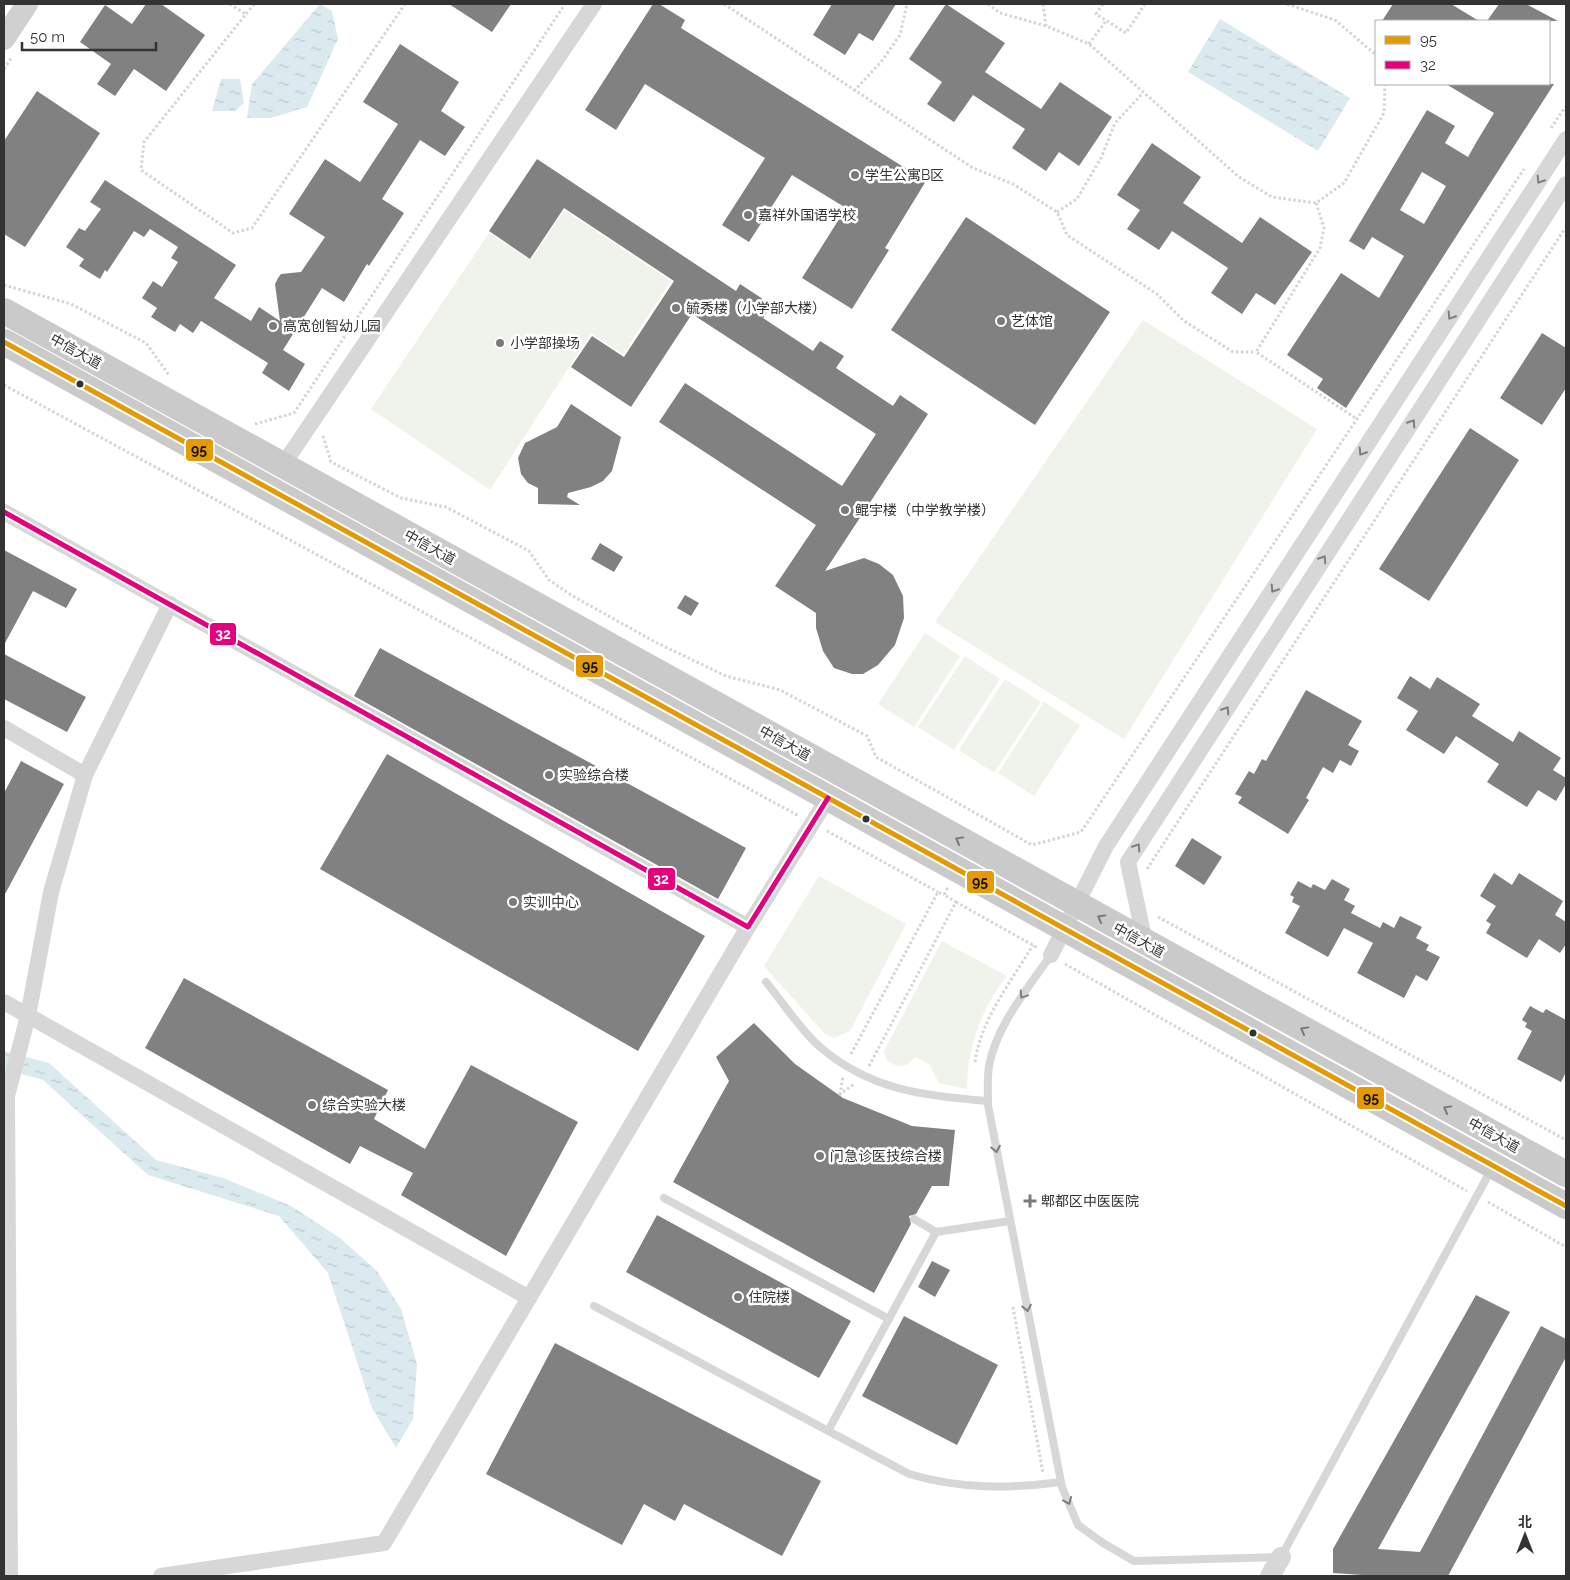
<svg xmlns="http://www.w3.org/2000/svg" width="1570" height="1580" viewBox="0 0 1570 1580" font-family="Raleway,'Noto Sans SC',sans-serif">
<defs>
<pattern id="water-ripples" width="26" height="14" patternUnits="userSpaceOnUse" patternTransform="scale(1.25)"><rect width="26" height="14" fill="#dbeaee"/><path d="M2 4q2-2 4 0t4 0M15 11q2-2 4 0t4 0" fill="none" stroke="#bcc9cd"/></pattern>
</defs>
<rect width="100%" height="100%" fill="#fff"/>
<g fill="#f0f3ec">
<polygon points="564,210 671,281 623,354 591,333 490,490 371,409 489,233 531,260"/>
<polygon points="1143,320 1317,429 1124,739 935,622"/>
<polygon points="925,633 960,656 914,727 878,704"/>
<polygon points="965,656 1000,679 954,750 918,727"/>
<polygon points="1005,679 1041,702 994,773 959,750"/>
<polygon points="1044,702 1080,725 1034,796 998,773"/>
<polygon points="819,876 906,924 850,1031 834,1038 825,1034 764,966"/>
<path d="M942,941l65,35c-26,32 -40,72 -40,113l-28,-6 -10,-19 -14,-7 -8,8 -10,1 -10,-5 -3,-10z"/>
</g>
<g fill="url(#water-ripples)">
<polygon points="320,4 332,11 338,39 307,107 271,118 247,118 252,84"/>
<polygon points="1220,19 1350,98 1318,151 1188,72"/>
<polygon points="221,79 240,79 244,103 235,111 212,111"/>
<polygon points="4,1051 49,1063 156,1160 223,1178 291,1206 340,1238 377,1271 401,1309 417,1364 413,1419 396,1448 372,1408 328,1273 279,1216 148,1175 43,1080 4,1069"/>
</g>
<g fill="#818181" fill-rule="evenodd">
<polygon points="146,4 161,4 205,35 166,91 134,69 115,96 97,84 111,64 80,42 105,5 132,24"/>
<polygon points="449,4 511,4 492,32"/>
<polygon points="653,4 659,4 685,20 681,28 926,181 885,248 889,250 852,309 802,278 846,208 792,175 749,242 722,225 765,158 645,84 616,130 585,110"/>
<polygon points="832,4 896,4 873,41 859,33 845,55 813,35"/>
<polygon points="946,4 1005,43 985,72 1041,109 1060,82 1112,117 1079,166 1059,152 1046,171 1012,148 1025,129 973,95 954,122 927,104 942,82 909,59"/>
<polygon points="1393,4 1451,4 1479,21 1382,21"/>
<polygon points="1499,4 1526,4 1558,21 1487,21"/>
<polygon points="400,44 459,82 441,111 465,127 445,156 420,140 382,199 404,213 369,266 367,264 344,302 322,288 283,350 305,364 289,391 262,373 268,363 201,321 193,333 180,324 175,332 151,317 157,308 142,298 153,281 162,287 178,262 171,258 178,247 150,229 144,237 134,231 107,272 105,270 100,279 79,266 84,259 66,247 79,228 85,231 101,209 90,202 105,180 236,265 214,298 251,321 259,307 280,321 275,284 278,278 281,274 301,272 325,237 289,214 325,159 360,182 398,124 363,102"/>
<path d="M1446,84h108l-208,324 -29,-20 6,-9 -36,-24 54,-82 38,25 25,-42 -32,-19 -8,13 -15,-9 78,-131 28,16 -10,17 23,14 9,-16 17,-28zM1422,172l24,14 -22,38 -24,-14z"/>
<polygon points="37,91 100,133 25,247 4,234 4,141"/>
<polygon points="1152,143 1201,177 1183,203 1242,243 1260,217 1312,252 1275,305 1256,293 1242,314 1211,293 1228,268 1172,231 1159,250 1127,229 1140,210 1117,195"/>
<polygon points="537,159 736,291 740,284 772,305 763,318 813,351 820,341 844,356 836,368 893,406 900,395 928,414 825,571 864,558 879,564 893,575 903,596 904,618 895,645 878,665 863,674 852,674 834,668 823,651 816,628 816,613 775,586 816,525 659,422 685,383 842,486 876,434 692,314 631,407 571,367 592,336 624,357 674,281 564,208 530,259 489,231"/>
<polygon points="966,217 1110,312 1035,425 891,330"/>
<polygon points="1542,333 1566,348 1566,388 1542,425 1500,398"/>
<polygon points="571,404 621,437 612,471 603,481 591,487 568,493 567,497 580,505 538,504 538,488 528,483 521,474 518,458 525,443 557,427"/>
<polygon points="1470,428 1519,460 1429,601 1379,569"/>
<polygon points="600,543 623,557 614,572 591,559"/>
<polygon points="4,550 77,589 66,608 33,591 4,645"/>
<polygon points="685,595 699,603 691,616 677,608"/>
<polygon points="380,648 746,848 718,899 354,696"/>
<polygon points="4,654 86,697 67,732 4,699"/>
<polygon points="1410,676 1430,689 1437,677 1480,704 1472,716 1513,742 1519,731 1561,758 1553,770 1566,778 1566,784 1556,801 1538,790 1527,807 1487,782 1499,764 1456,736 1444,754 1406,730 1418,711 1397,698"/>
<polygon points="1306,690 1362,721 1348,745 1359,751 1351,766 1340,760 1333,773 1323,767 1306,798 1309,800 1288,834 1238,803 1242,797 1235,794 1249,771 1254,774 1262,759 1266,761"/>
<polygon points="387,754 705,936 638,1051 320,869"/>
<polygon points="21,761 64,784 4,896 4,793"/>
<polygon points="1192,838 1222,857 1204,885 1175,866"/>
<polygon points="1494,873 1512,885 1519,873 1563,901 1555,915 1566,922 1566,944 1560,953 1539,939 1527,958 1486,933 1491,924 1486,921 1496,906 1480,896"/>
<polygon points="1332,879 1350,889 1344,900 1355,906 1351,913 1380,928 1383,922 1394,928 1400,916 1422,927 1416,938 1429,945 1426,950 1440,957 1427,981 1416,975 1404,998 1357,973 1373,943 1344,928 1328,957 1285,933 1300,906 1292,902 1294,897 1290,895 1298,881 1311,888 1313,884 1325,890"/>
<polygon points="184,978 388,1090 374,1119 425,1149 471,1065 578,1122 506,1256 401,1195 413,1173 360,1146 350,1164 145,1048"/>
<polygon points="1530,1006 1543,1013 1546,1009 1566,1020 1566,1072 1561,1082 1517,1059 1532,1031 1525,1027 1527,1023 1522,1020"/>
<polygon points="754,1023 795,1064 843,1098 912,1126 955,1130 949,1186 932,1186 916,1214 909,1216 911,1224 874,1293 673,1182 729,1081 716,1057"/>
<polygon points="657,1215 851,1321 819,1378 626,1272"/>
<polygon points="932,1261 950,1270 935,1297 918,1287"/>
<polygon points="1476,1295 1510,1312 1378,1549 1420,1552 1541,1326 1566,1339 1566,1357 1448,1576 1377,1576 1333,1573 1333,1549"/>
<polygon points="904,1316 998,1365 957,1445 862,1396"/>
<polygon points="555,1343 821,1481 782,1556 684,1504 675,1521 644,1504 622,1545 486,1474"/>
</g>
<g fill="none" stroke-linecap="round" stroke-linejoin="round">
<g stroke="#d5d5d5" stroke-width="3" stroke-dasharray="2.5 2.5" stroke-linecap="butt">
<polyline points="230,4 247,15"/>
<polyline points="254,4 144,142 141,170 233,233 252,228 405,4"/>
<polyline points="724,4 973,168 1013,184 1057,212 1067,235 1157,294 1184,321 1233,352 1256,352"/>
<polyline points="988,4 1000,13 1046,26 1089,44 1239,177 1272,197 1316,203 1344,183 1384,113 1385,84"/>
<polyline points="1043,4 1046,26"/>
<polyline points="1103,4 1096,14 1126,33 1145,4"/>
<polyline points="1287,4 1335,20 1376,55"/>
<polyline points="1089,44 1106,21"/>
<polyline points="4,69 12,57"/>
<polyline points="854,91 881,62 900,35 907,4"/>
<polyline points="1551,128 1566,106"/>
<polyline points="1316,203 1324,228 1320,248 1256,352 1357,419"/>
<polyline points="1057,212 1077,199 1101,158 1115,123 1143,93"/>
<polyline points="4,285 71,304 146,343 169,375"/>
<polyline points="4,385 799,816"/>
<polyline points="255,424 294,413 565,4"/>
<polyline points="323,436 331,462 401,498 446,507 529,551 549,580 571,595 657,643 726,676 780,690 867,736 876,757 1032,845 1081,832 1524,169"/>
<polyline points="827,831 938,892"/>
<polyline points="1147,869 1566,227"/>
<polyline points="956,902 1038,948"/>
<polyline points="1158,917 1566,1140"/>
<polyline points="1065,964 1467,1191"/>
<polyline points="851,1054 938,892 944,895"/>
<path d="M975,1062c6,-43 36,-80 58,-117"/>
<polyline points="869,1066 956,902 944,895 948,887"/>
<polyline points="839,1095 854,1084"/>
<polyline points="840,1095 843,1076"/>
<polyline points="1488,1202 1566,1247"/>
<polyline points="1013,1307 1043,1473"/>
</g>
<g stroke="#d7d7d7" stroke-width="8">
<path d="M1051,955c-23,33 -55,71 -62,111 -2,13 -1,26 -1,39l74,382 16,38 25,18 31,18 147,-4 211,-389"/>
<path d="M766,982c16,19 35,49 54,65 50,43 104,49 168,54"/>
<polyline points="664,1198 889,1319"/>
<polyline points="914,1219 936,1232 1010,1221"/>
<path d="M594,1306l315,168c51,15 99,15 152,8"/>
<polyline points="828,1431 936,1232"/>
</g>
<g stroke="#d7d7d7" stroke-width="16">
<polyline points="283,465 594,4"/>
<polyline points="4,512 748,927 828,798"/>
<polyline points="4,728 85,775 51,892 28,1016 7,1096 10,1576"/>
<polyline points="85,775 170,604"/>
<polyline points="1145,943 1128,862 1566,184"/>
<polyline points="1051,955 1106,846 1566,139"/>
<polyline points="4,1002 529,1298 748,927"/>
<polyline points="161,1576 384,1543 529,1298"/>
</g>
<polyline stroke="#d7d7d7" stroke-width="20" points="1270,1576 1281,1557"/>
<polyline stroke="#d0d0d0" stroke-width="22" points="4,39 27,4"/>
<g stroke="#cacaca" stroke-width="26">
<polyline points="4,311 1566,1174"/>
<polyline points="4,342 1566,1206"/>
</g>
<g stroke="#fff" stroke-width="9">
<polyline id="bus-1" points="4,342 1566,1206"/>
</g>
<g stroke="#fff" stroke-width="9">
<polyline id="bus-2" points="4,512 748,927 828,798"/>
</g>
<use href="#bus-1" stroke="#e39a05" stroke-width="5"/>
<use href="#bus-2" stroke="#e5007d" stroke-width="5"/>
</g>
<defs><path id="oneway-chevron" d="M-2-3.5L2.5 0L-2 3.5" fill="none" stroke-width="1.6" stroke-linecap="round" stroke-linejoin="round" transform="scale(1.25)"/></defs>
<g stroke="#7d7d7d">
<use href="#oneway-chevron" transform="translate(1540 180) rotate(123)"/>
<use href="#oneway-chevron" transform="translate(1451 316) rotate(123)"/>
<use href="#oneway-chevron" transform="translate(1412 423) rotate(-57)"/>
<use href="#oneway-chevron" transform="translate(1362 452) rotate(123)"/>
<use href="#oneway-chevron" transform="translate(1323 559) rotate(-57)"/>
<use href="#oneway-chevron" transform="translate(1274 589) rotate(123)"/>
<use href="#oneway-chevron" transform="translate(1226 710) rotate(-57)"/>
<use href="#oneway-chevron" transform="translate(1137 847) rotate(-57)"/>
<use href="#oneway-chevron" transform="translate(1023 995) rotate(124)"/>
<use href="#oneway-chevron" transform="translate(996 1149) rotate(79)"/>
<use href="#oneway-chevron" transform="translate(1027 1308) rotate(79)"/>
<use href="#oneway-chevron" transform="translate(1068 1501) rotate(67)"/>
</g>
<g stroke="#777">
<use href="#oneway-chevron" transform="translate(959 840) rotate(-151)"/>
<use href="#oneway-chevron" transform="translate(1101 918) rotate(-151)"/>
<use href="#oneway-chevron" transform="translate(1304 1030) rotate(-151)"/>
<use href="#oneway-chevron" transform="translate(1447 1109) rotate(-151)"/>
</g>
<g fill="#7a7a7a" stroke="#fff" stroke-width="2">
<circle cx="855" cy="175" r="5"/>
<circle cx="748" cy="215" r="5"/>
<circle cx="676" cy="308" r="5"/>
<circle cx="1001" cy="321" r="5"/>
<circle cx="273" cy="326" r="5"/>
<circle cx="500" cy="343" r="5"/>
<circle cx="845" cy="510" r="5"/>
<circle cx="549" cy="775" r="5"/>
<circle cx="513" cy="902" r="5"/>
<circle cx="312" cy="1105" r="5"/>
<circle cx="820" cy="1156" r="5"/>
<path d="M1027.5 1193.5h5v5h5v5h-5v5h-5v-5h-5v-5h5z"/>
<circle cx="738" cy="1297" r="5"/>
</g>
<g fill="#333" stroke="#fff" stroke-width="2">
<circle cx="80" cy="384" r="4.5"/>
<circle cx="866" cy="819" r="4.5"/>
<circle cx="1253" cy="1033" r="4.5"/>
</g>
<g text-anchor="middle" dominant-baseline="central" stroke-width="5" stroke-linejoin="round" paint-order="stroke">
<g font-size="14" fill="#333" stroke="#fff" text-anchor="start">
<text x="865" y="175">学生公寓B区</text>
<text x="758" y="215">嘉祥外国语学校</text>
<text x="686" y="308">毓秀楼（小学部大楼）</text>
<text x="1011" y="321">艺体馆</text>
<text x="283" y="326">高宽创智幼儿园</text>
<text x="510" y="343">小学部操场</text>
<text x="855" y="510">鲲宇楼（中学教学楼）</text>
<text x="559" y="775">实验综合楼</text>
<text x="523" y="902">实训中心</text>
<text x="322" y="1105">综合实验大楼</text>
<text x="830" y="1156">门急诊医技综合楼</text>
<text x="1041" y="1201">郫都区中医医院</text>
<text x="748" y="1297">住院楼</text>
</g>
<g font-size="14" fill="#333" stroke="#fff">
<text transform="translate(76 351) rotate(29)">中信大道</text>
<text transform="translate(430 547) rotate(29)">中信大道</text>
<text transform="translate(785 743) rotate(29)">中信大道</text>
<text transform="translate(1139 940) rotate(29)">中信大道</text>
<text transform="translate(1494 1135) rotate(29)">中信大道</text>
</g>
</g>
<g stroke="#fff" stroke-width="2">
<rect x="185" y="438" width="29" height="24" rx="5" fill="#e39a05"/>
<rect x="209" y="622" width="28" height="24" rx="5" fill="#e5007d"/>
<rect x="575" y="654" width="29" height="24" rx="5" fill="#e39a05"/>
<rect x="647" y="867" width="29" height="24" rx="5" fill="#e5007d"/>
<rect x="966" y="870" width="29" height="24" rx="5" fill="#e39a05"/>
<rect x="1356" y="1086" width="29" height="24" rx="5" fill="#e39a05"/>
</g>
<g font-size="14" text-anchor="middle" font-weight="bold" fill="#fff">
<text x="223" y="639">32</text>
<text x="661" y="884">32</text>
</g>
<g font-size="14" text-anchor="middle" font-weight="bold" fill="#111">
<text x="199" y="455">95</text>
<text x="590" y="671">95</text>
<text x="980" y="887">95</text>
<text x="1371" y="1103">95</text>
</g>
<rect width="1570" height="1580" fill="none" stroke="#333333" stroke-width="10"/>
<rect x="1375" y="20" width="175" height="65" fill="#ffffff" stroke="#adadad"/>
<rect x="1385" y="36" width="25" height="8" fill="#e39a05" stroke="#adadad"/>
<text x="1420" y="45" font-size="15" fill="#333333">95</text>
<rect x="1385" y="61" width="25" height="8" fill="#e5007d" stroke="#adadad"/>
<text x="1420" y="70" font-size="15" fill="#333333">32</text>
<g transform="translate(1525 1535)" stroke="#ffffff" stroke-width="4" paint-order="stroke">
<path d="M0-4L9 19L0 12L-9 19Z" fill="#333333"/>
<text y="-8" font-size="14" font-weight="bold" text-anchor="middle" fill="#333333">北</text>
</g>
<path d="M22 42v8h134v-8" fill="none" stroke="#333333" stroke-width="2.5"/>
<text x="30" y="42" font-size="15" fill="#333333" stroke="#ffffff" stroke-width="4" paint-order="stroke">50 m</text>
</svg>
